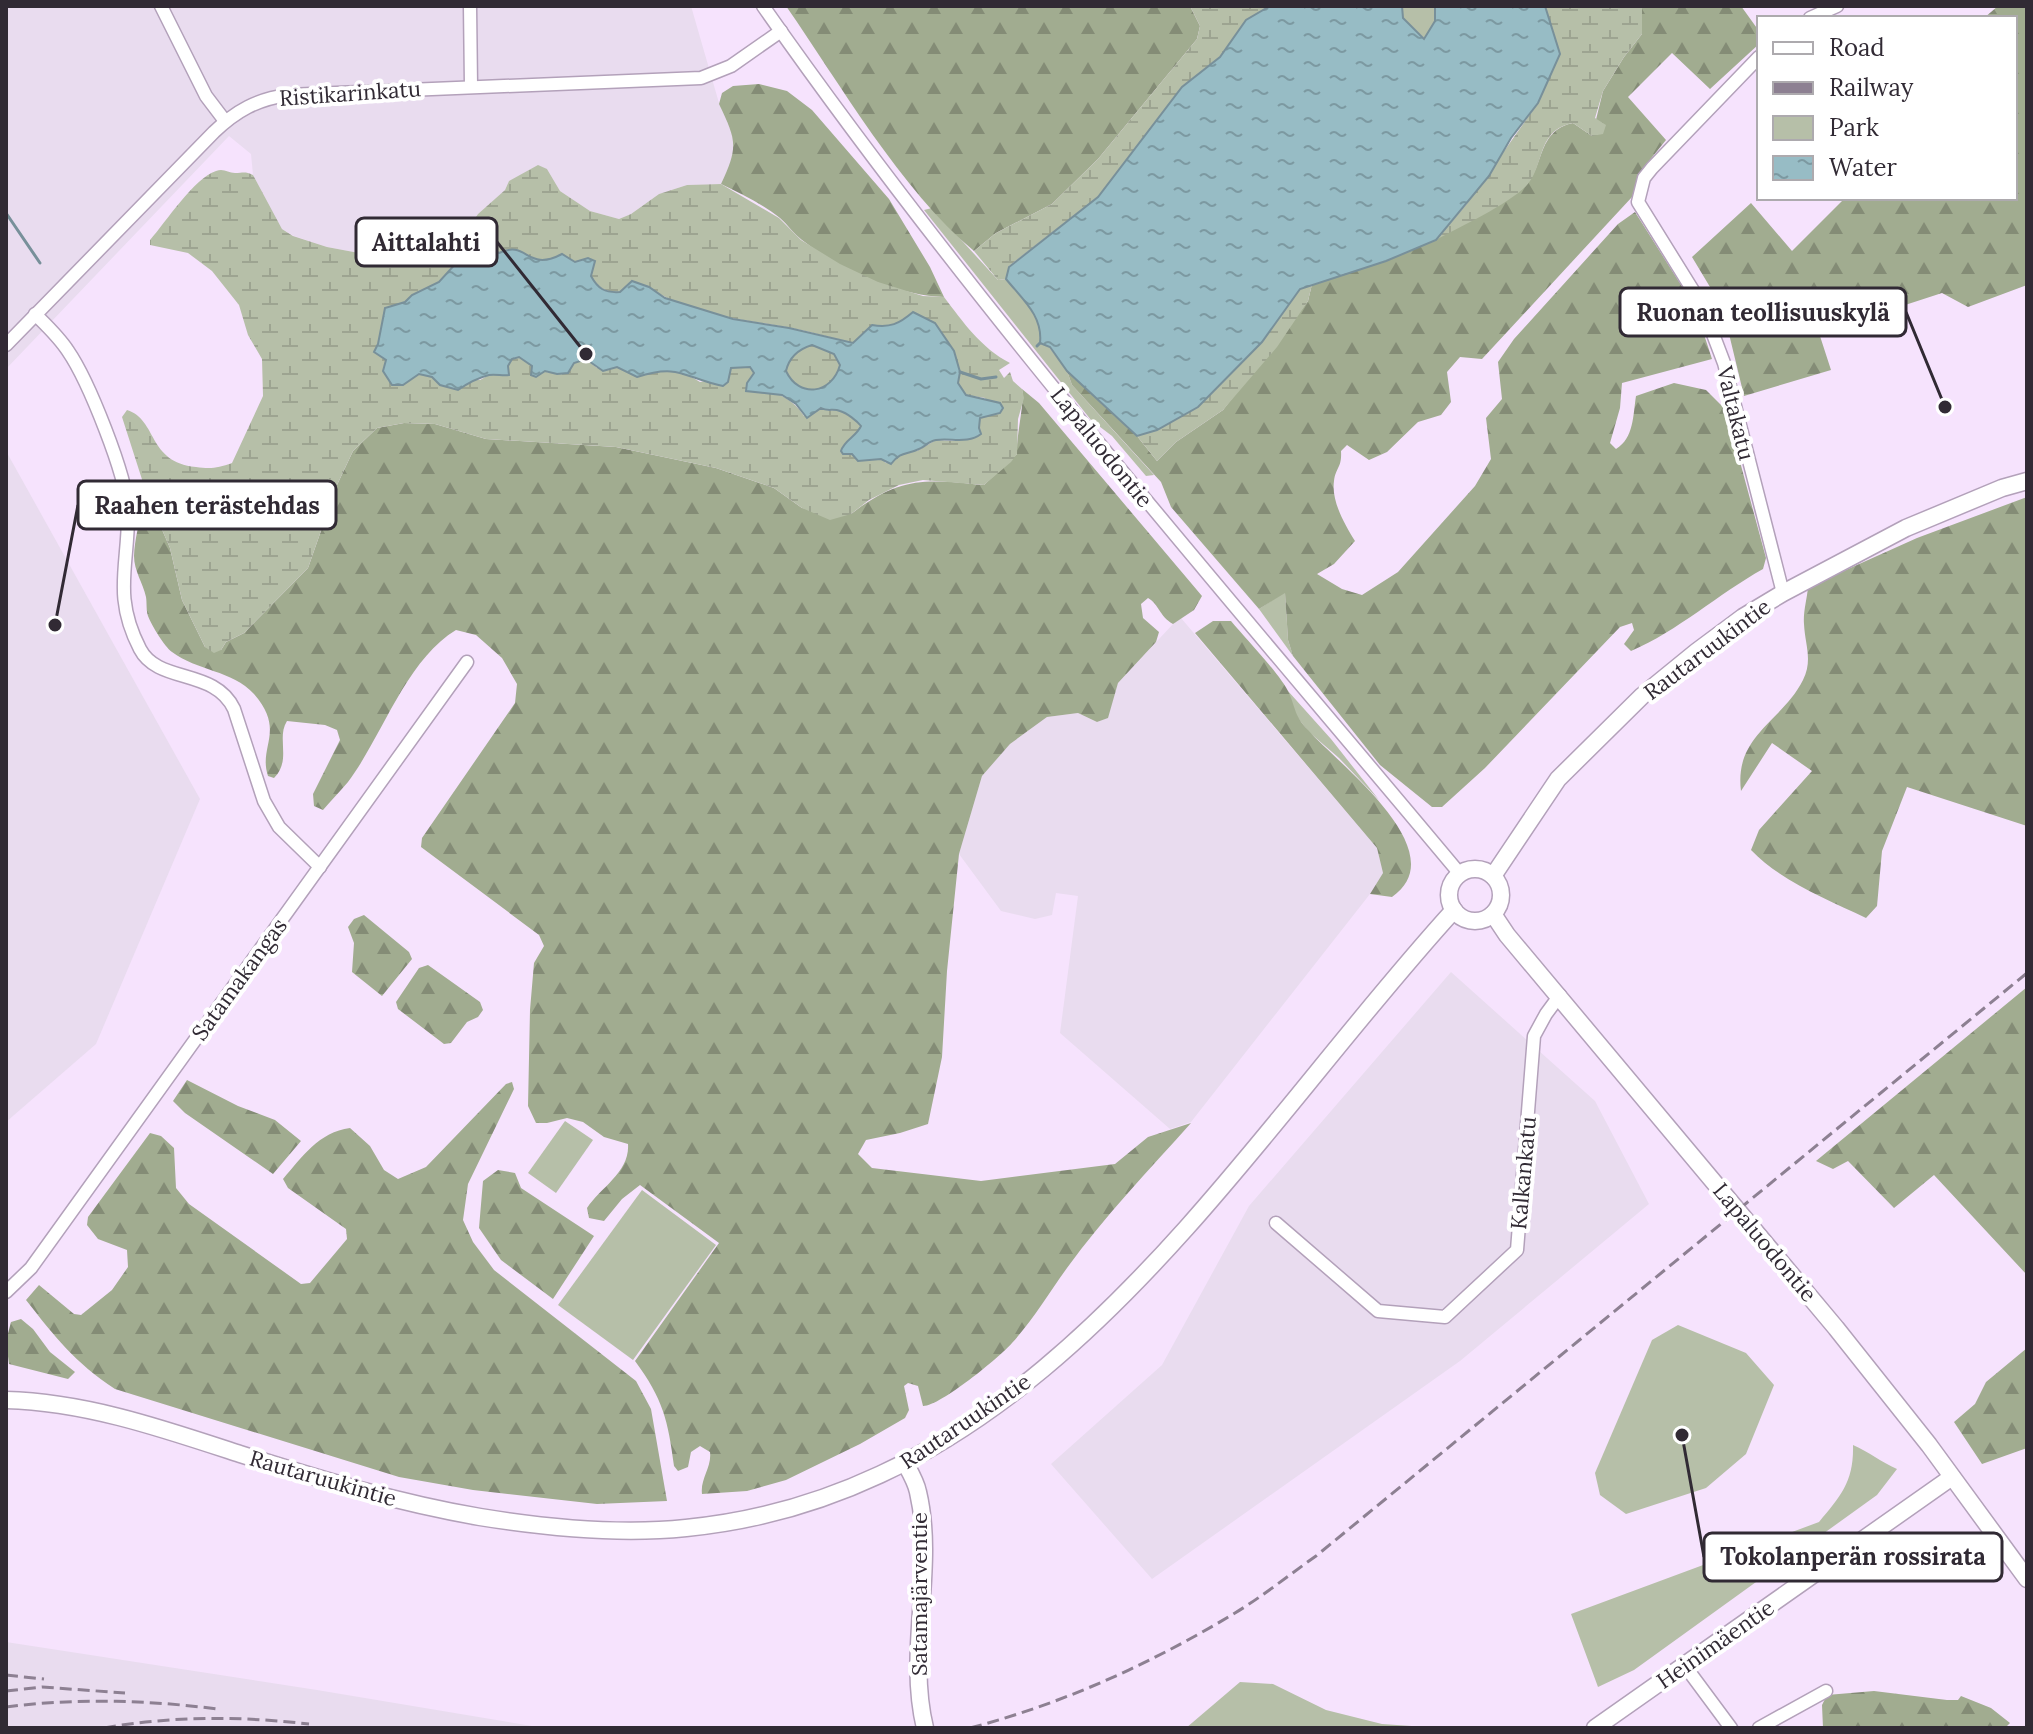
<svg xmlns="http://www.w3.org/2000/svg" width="2033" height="1734" viewBox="0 0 2033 1734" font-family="Lora,serif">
<defs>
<pattern id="forest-firs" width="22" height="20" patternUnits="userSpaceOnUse" patternTransform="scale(2)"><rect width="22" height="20" fill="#a1ac90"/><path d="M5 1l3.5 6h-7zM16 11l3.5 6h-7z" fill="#848c76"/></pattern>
<pattern id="wetland-marsh" width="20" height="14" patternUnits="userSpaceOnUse" patternTransform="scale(2)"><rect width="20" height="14" fill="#b6bfa8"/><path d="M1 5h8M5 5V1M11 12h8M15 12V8" fill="none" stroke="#9da491"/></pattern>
<pattern id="water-ripples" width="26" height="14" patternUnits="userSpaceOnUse" patternTransform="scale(2)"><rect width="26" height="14" fill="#97bcc5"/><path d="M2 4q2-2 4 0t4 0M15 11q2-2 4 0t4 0" fill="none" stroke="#7c99a1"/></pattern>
</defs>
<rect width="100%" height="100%" fill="#f6e3fd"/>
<g fill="#e9dcef">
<polygon points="6,6 691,6 719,103 735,140 732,160 721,184 687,185 659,194 631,214 619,219 590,211 560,191 547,169 509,181 505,190 478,214 465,233 451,245 398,254 359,253 327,247 294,236 282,229 253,175 251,154 229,136 6,369"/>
<polygon points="6,451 200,799 96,1044 6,1122"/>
<polygon points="1181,618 1377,848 1383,873 1370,894 1191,1122 1170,1129 1060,1033 1078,896 1056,893 1052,915 1035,919 1001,911 959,854 982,776 1010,744 1047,717 1078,713 1097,722 1107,718 1118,683 1173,624"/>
<polygon points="1451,972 1595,1101 1649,1204 1460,1361 1152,1579 1051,1464 1162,1365 1249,1206"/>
<polygon points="6,1642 317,1690 544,1728 6,1728"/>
</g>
<g fill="#b6bfa8">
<polygon points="1402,6 1435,6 1435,21 1425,39 1403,18"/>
<polygon points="932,208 998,280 1006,279 1037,316 1049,347 1067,371 1072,385 1154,475 1146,476 1112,436 1091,420 924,210"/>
<polygon points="1285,592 1288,640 1293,656 1259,609"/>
<polygon points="1288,691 1331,739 1379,800 1339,758 1309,732 1294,713"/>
<polygon points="565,1121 593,1140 556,1193 528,1173"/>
<polygon points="642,1190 716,1245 633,1360 558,1305"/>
<polygon points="1678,1325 1746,1353 1774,1385 1746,1454 1706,1488 1626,1514 1600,1495 1595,1473 1652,1340"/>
<path d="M1853,1445c16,7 28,17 44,24l-20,26 -243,175 -36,17 -27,-73 248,-92c22,-26 35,-41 34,-77z"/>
<polygon points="1240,1682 1273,1684 1326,1710 1382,1724 1441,1728 1186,1728"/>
</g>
<g fill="url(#forest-firs)">
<path d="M786,6h404l10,20 -3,13 -99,120 -46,45 -56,29 -22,18c-74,-62 -133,-166 -188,-245z"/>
<path d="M1642,6h99l18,25v13l-49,45 -38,-36 -44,44 38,43 -25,31 -9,26 -150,162 -22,-2 -13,15 4,30 -10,13 -23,7 -31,30 -18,8 -22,-15 -6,6c1,17 -5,16 -7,30 -3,20 11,44 21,60l-21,23 -17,10 25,15 20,6 36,-23 77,-86 16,-27 -5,-41 16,-19 -4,-37 16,-23 104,-115 17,-12 60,95 17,52 -90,24 -2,25 -10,35 6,6c18,-11 17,-34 20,-53l38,-13 32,7 20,20 40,148 -3,11c-45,25 -85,62 -132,82l-7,-7 10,-14 -2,-7 -12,4 -135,141 -43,39h-10l-52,-42 -87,-109 -5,-16 -3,-47 -26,16 -88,-102 -10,-25 -89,-97 -5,-14 70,65 20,25 19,-19 47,-32 85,-109 4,-17c80,-25 141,-47 211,-97 22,-16 12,-56 50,-64l19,13 11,-45 21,-34 18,-23z"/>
<polygon points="1998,6 2027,6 2027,285 1968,307 1942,293 1819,333 1831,370 1744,396 1730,338 1716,297 1692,257 1751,203 1792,251 1845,198 2015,198 2015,18 1984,18"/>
<path d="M759,84l28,7 25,19 77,89 41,68 14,30c-49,-2 -104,-27 -142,-57 -8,-6 -14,-15 -22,-22 -17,-14 -39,-24 -59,-34 18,-38 15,-44 -2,-80l3,-11 11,-7z"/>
<path d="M1022,389l17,14 163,193 -8,14 -21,14c-14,-8 -14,-20 -25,-26l-7,6 2,14 16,14 -3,10 -38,41 -10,35 -11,4 -19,-9 -31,4 -37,27 -28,32 -23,78 -12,117 -5,86 -14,67 -28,9 -34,7 -8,14 14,14 109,13 134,-17 33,-27 43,-14c-42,47 -87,94 -124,145 -18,25 -34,52 -55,75 -12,14 -73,64 -89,63l-5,-20 -10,-3 -4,3 5,24 -4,8 -45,26 -74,36 -39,11 -45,3c-2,-15 10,-27 8,-42l-10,-6 -9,6 -3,15 -10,4 -4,-5c-6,-46 -11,-67 -39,-105l84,-118 -79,-58 -18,14 -18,22 -15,-3 -2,-10c14,-21 43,-36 41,-64l-24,-7 -21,-15 -16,-4 -20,5h-11l-8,-17 2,-96 4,-47 10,-17 -5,-11 -118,-88 1,-9 93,-135 2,-19 -15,-26 -26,-23 -20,-5c-50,30 -74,107 -108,152 -8,9 -17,19 -25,28l-9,-4 -1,-12 27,-54 -3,-10 -12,-5 -38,-4c-11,17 5,39 -13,57l-6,-2c-10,-30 18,-45 -14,-82 -22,-24 -57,-23 -82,-42 -8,-6 -20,-26 -24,-36 -2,-6 -1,-13 -2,-19 -3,-14 -12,-26 -12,-41 1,-21 7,-41 13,-61l23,53 12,52 23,47 16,3 5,-8 18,-9 64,-65 29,-83 16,-34 24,-23 27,-5 31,1 51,15 130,8 100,21 58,20 28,20 49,6c49,-38 74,-35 133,-29l33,-31c-1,-19 8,-51 5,-65z"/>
<path d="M2027,497v329l-120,-39 -25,64 -5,55 -11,12c-39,-19 -84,-36 -115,-68l8,-20 53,-59 -40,-28 -31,48c-7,-56 41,-69 62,-111 10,-20 2,-35 1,-56 -1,-12 3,-25 4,-37l109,-49z"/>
<path d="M1213,621h18c14,17 50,54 58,72 7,16 5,22 19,37 29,33 149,122 84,167l-22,-3 13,-21 -6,-25 -182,-215z"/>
<polygon points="364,915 409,952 412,959 382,996 352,972 354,943 348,927 354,919"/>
<polygon points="428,965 480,1002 483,1010 478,1017 467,1022 451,1043 444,1044 398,1009 396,1002 419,968"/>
<polygon points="2027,987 2027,1275 1934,1175 1894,1208 1848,1161 1833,1169 1816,1161"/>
<polygon points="187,1080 238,1106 275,1120 301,1141 273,1174 185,1113 173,1101"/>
<path d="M512,1082l2,7 -46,95 -5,36 10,22 21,28 142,111 15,28 16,92 -70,3 -124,-14 -74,-13 -284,-88c-41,-27 -60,-52 -89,-89l13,-15 35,29 7,1 31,-25 16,-23 -1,-17 -29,-11 -11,-14 1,-8 62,-84 11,3 13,12 2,40 13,16 112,80 9,-1 37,-44 -1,-10 -58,-41 -5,-9c19,-22 36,-47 67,-51l20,18 14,24 14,9 28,-12 80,-83z"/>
<polygon points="498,1170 515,1173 521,1188 594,1236 553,1299 501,1260 479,1228 483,1181"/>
<polygon points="21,1319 33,1329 50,1352 75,1372 68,1379 9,1364 6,1341 11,1322"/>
<polygon points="2027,1348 2027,1448 1982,1464 1954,1422 1975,1404 1986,1382"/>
<polygon points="1874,1691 1947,1700 1958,1700 1961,1696 1991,1708 2010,1723 2005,1728 1823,1728 1822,1705 1827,1695"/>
</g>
<g fill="url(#wetland-marsh)" fill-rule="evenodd">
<polygon points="1190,6 1270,6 1246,20 1220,57 1182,87 1098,197 1009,266 1006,279 998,280 974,251 996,233 1052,204 1098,159 1197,39 1200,26"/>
<path d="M1545,6h97v28l-18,23 -21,34 -8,27 11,7 -3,9 -11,2 -19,-13c-37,7 -28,43 -46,62 -19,20 -66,41 -91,55l30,-35 72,-102 22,-49z"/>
<path d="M538,165l9,4 13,22 30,20 29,8 12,-5 28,-20 28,-9 34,-1 58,34 22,22 39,24 38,18 45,14 21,1c19,25 37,51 66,66l-11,7 5,8 6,-6 3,9 9,8 2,9 -6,21 -1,35 -6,8 -27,23 -61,-5 -24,5 -30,15 -18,14 -21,6 -28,-12 -28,-20 -58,-20 -100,-21 -130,-8 -51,-15 -31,-1 -27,5 -24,23 -16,34 -29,83 -64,65 -18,9 -5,8 -7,3 -9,-6 -23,-47 -12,-52 -23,-53 -25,-78 5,-7c31,10 20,52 69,57 15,2 22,1 36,-4l31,-67 -1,-37 -14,-24 -9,-30 -27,-34 -24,-18 -38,-8v-5c16,-18 44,-62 66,-69 8,-3 12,2 19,2 8,0 10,-2 18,2l29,54 11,7 34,11 32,6 39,1 53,-9 14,-12 13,-19 27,-24 4,-9zM479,243l20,10 48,9 15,-8 13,8 13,-4 7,4 -4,14c13,24 35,15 58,11 39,28 91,32 137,40 23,4 45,11 68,16l18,-18 15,2 13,-4h35c11,20 27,35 23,60l8,12 19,3 6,16 -11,4 -1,10 -22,13 -21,-1 -19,11h-10l-21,12 -4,-4 -24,2 -6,-7h-9l-2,-3c3,-11 15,-14 20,-25 -4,-5 -14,-13 -21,-15 -7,-2 -11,1 -19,-3l-17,8c-13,-21 -34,-25 -57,-33l7,-10 -4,-6 -19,1 -3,9 -28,5c-24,-15 -37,-14 -63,-6l-20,-9 -20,1 -11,-9 -12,3 -17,12 -16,-3 -22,-14 -7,2 -14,16h-9l-9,5 -61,-6 -16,11 -17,-25 -12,-9 4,-7 7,-35 20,-7 7,-7 27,-13z"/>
<polygon points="1312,284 1308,301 1277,347 1223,410 1176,442 1157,461 1137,436 1157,430 1175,418 1300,289"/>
<path d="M812,345l23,9 5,11c-8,29 -40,34 -54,6 3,-13 13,-22 26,-26z"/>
</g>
<g fill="url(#water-ripples)" stroke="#78909a" stroke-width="2" fill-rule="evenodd">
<path d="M1270,6h132l1,12 21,21 11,-18v-15h110l15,48 -22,49 -27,35 -22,38 -53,64 -50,21 -86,28 -38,53 -64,65 -41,23 -20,6 -70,-65 -17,-24 -10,-4c3,-27 -17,-43 -34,-64l3,-12 89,-70 84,-110 38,-30 26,-37z"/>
<path d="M473,243h6l20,10c29,-14 27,20 63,1l13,8 13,-4 7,3 -4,15c7,13 14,17 29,16l12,-11 17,6 16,11 68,21 56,9 64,15 19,-18c18,3 27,-1 41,-13l22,11 19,28 6,21 -2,11 8,12 34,8 3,5 -3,5 -20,5 -1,10 2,6c-13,10 -29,4 -45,6 -7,1 -11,7 -17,9 -13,6 -18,2 -28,15l-10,-5 -23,2 -6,-7h-9l-2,-3c3,-11 15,-14 20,-25 -4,-5 -14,-13 -21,-15 -7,-3 -12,1 -19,-3l-14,10 -11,-14 -14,-9 -36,-4 1,-8 7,-10 -4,-6 -19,1 -3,14 -5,4c-39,-8 -43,-23 -86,-9l-20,-10 -14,4 -17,-12 -12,4 -6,10 -11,1 -12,-3 -9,6 -5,-2 1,-9 -13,-9 -7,2 -4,7 1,9c-6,1 -13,-1 -20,0 -12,3 -21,8 -31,15l-18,-5 -8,-8 -13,-3 -16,11h-11l-9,-14 3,-11 -12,-8 4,-8 7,-36 20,-6 7,-7 27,-13 19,-21 15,-10zM812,345l22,9 6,11c-8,29 -41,34 -54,6 3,-13 13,-22 26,-26z"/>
</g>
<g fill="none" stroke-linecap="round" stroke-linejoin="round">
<g stroke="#78909a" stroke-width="3">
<polyline points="6,213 40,263"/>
<polyline points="1037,346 1040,343"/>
<polyline points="960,372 981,379 996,377"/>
</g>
<g stroke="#b3a1ba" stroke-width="15">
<g id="street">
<polyline points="161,6 206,96 225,121"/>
<polyline points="470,6 471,86"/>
<path d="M763,6c213,304 459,583 697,868"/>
<polyline points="1810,18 1837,6"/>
<polyline points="1759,57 1652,168 1644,178 1638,202 1702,305 1724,363 1783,593"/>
<path d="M35,314c12,12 24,23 33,37 20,29 59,125 60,160 1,54 -16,84 12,138 18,35 75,19 94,60l30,92 15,26 41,40"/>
<path d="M6,345l208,-213c22,-21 43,-33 74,-37l413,-17 30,-12 50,-35"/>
<polyline points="1276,1223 1378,1311 1445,1317 1517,1250 1534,1036 1546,1014 1560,995"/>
<polyline points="6,1292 31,1268 467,662"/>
<polyline points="1685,1666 1731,1728"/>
<polyline points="1759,1728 1826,1691"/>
</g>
</g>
<g stroke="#b3a1ba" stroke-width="19">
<g id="secondary">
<circle cx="1475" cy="895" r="26"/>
<polyline points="1493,876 1558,779 1642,696 1696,652 1743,617 1783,593 1906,528 2002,488 2027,481"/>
<polyline points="1493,914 1507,935 1836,1328 1929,1445 2027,1579"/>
<path d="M6,1400c80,2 158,29 234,54 79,25 158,49 240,63 68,11 138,18 206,11 359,-35 549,-378 768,-618"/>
<path d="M905,1463c5,9 11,19 13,29 18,76 -12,158 7,236"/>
<polyline points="1595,1728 1952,1477"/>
</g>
</g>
<use href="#street" stroke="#fff" stroke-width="12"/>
<use href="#secondary" stroke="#fff" stroke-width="16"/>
<g stroke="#8d8092" stroke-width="3" stroke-dasharray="12 6" stroke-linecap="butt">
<polyline points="6,1675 44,1679"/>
<polyline points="6,1691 42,1687 125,1693"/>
<path d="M6,1707c69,-9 142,-7 211,2"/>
<path d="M104,1728c67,-12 136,-12 205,-4"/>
<path d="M970,1728c95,-25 182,-65 265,-115 28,-17 54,-38 81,-57l711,-583"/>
</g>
</g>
<g text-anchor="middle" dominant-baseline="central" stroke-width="8" stroke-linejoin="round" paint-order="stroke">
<g font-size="22" fill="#312a34" stroke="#fff">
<text transform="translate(350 93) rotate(-4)">Ristikarinkatu</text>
<text transform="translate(1736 413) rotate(76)">Valtakatu</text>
<text transform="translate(1102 447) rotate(51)">Lapaluodontie</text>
<text transform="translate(1707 649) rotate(-37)">Rautaruukintie</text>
<text transform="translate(239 979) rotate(-54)">Satamakangas</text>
<text transform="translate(1523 1173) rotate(-85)">Kalkankatu</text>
<text transform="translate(1765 1242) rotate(50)">Lapaluodontie</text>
<text transform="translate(965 1421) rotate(-34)">Rautaruukintie</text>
<text transform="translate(323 1478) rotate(16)">Rautaruukintie</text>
<text transform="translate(919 1594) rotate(-90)">Satamajärventie</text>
<text transform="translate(1715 1644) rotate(-35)">Heinimäentie</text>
</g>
</g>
<path fill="none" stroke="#312a34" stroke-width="3" d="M586 354L497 242M1945 407L1906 312M55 625L78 505M1682 1435L1704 1557"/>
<g fill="#312a34" stroke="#fff" stroke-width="3">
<circle cx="586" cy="354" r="8"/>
<circle cx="1945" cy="407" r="8"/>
<circle cx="55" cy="625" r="8"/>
<circle cx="1682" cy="1435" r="8"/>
</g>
<g fill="#fff" stroke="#312a34" stroke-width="3">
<rect x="356" y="218" width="141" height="48" rx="8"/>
<rect x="1620" y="288" width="286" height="48" rx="8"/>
<rect x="78" y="481" width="258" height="48" rx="8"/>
<rect x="1704" y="1533" width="298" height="48" rx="8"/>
</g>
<g font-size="24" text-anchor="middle" font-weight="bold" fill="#312a34">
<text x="426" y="251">Aittalahti</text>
<text x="1763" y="321">Ruonan teollisuuskylä</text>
<text x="207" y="514">Raahen terästehdas</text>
<text x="1853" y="1565">Tokolanperän rossirata</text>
</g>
<rect width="2033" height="1734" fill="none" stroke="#312a34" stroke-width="16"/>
<rect x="1757" y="16" width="260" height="184" fill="#ffffff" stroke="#adaaae" stroke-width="2"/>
<rect x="1773" y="42" width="40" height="12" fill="#ffffff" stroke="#adaaae" stroke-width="2"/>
<text x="1829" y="56" font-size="24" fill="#312a34">Road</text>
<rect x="1773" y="82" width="40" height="12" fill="#8d8092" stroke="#adaaae" stroke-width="2"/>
<text x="1829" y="96" font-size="24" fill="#312a34">Railway</text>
<rect x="1773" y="116" width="40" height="24" fill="#b6bfa8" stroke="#adaaae" stroke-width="2"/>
<text x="1829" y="136" font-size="24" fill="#312a34">Park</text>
<rect x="1773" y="156" width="40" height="24" fill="url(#water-ripples)" stroke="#adaaae" stroke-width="2"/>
<text x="1829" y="176" font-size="24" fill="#312a34">Water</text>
</svg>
